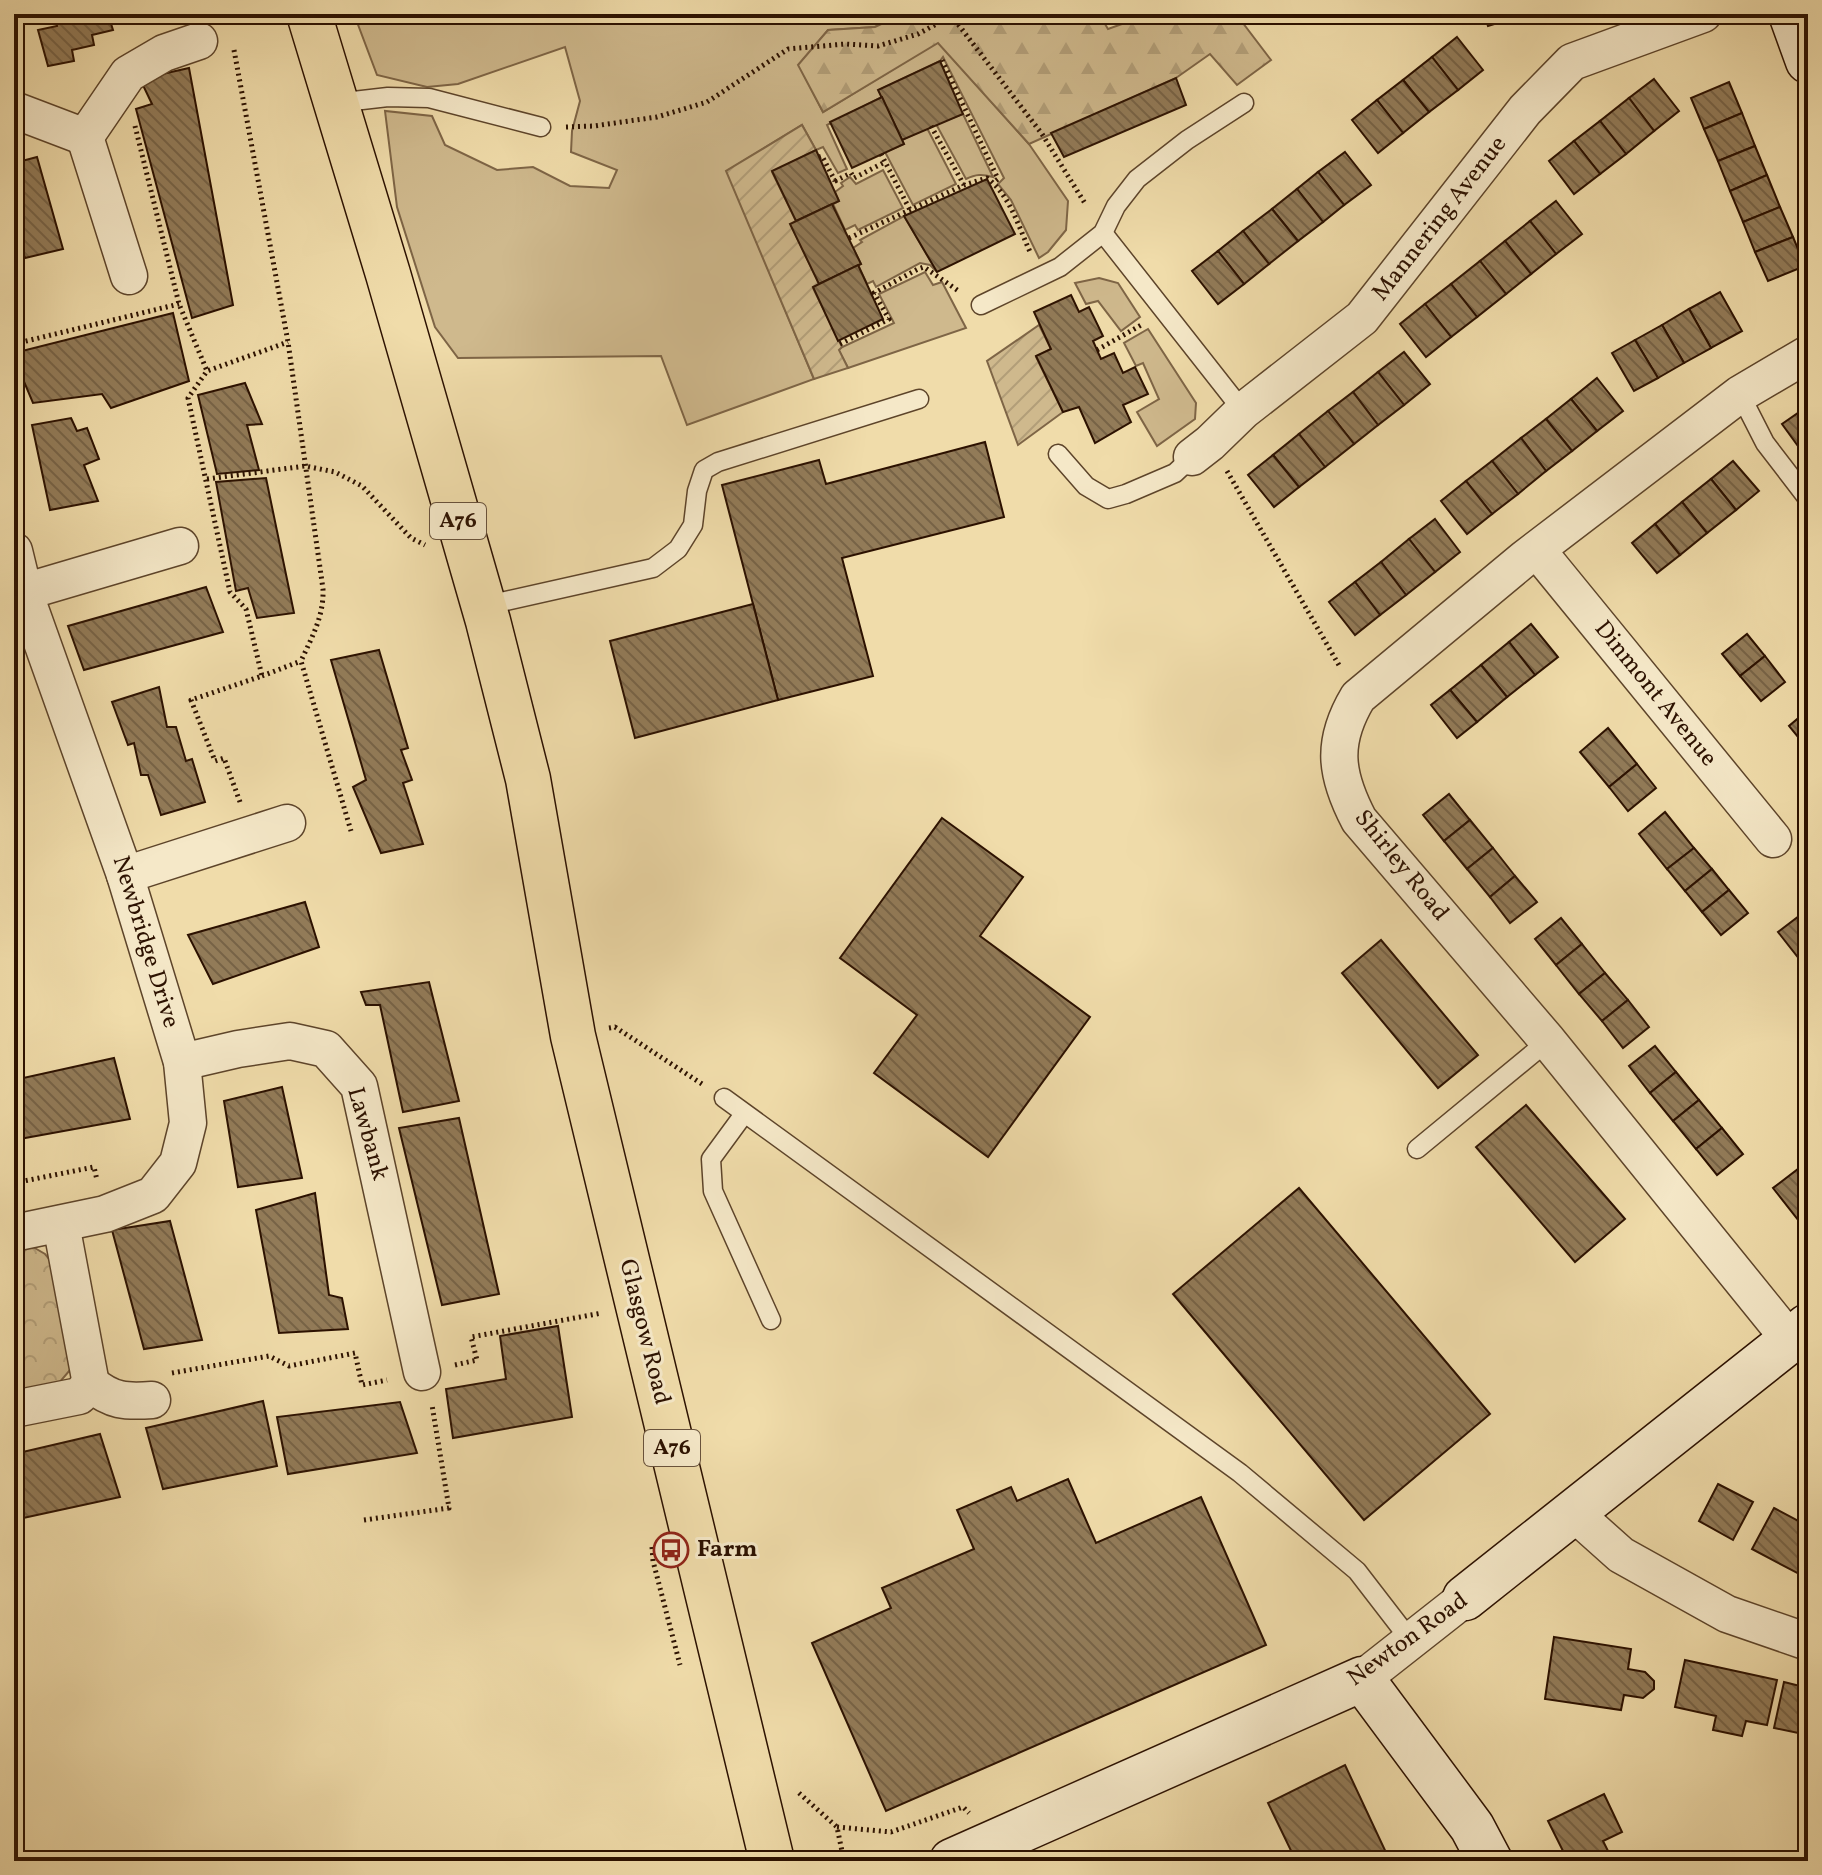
<svg xmlns="http://www.w3.org/2000/svg" width="1822" height="1875" viewBox="0 0 1822 1875" font-family="Vollkorn,serif">
<defs>
<pattern id="forest-firs" width="22" height="20" patternUnits="userSpaceOnUse" patternTransform="scale(2)"><rect width="22" height="20" fill="#cfb98d"/><path d="M5 1l3.5 6h-7zM16 11l3.5 6h-7z" fill="#b29e78"/></pattern>
<pattern id="park-crowns" width="20" height="18" patternUnits="userSpaceOnUse" patternTransform="scale(2)"><rect width="20" height="18" fill="#cfb98d"/><path d="M2 6a3 3 0 1 1 6 0M12 15a3 3 0 1 1 6 0" fill="none" stroke="#b29e78"/></pattern>
<pattern id="garden-furrows" width="10" height="10" patternUnits="userSpaceOnUse" patternTransform="scale(2)"><rect width="10" height="10" fill="#cfb98d"/><path d="M-1 1l2-2M0 10L10 0M9 11l2-2" fill="none" stroke="#b29e78"/></pattern>
<pattern id="building-back-hatch" width="6" height="6" patternUnits="userSpaceOnUse" patternTransform="scale(2)"><rect width="6" height="6" fill="#927b58"/><path d="M-1 5l2 2M0 0l6 6M5-1l2 2" fill="none" stroke="#776346"/></pattern>
</defs>
<rect width="100%" height="100%" fill="#f0dcaa"/>
<filter id="stains"><feTurbulence type="fractalNoise" baseFrequency=".0025" numOctaves="4"/><feColorMatrix values="0 0 0 0 .2 0 0 0 0 .09 0 0 0 0 .02 0 0 0 .5 -.17"/></filter>
<radialGradient id="worn" r=".72"><stop offset=".6" stop-color="#630" stop-opacity="0"/><stop offset="1" stop-color="#630" stop-opacity=".3"/></radialGradient>
<g fill="#cfb98d" stroke="#7e6546" stroke-width="2">
<polygon points="354,14 903,14 875,27 828,30 799,65 823,112 938,42 1029,144 1068,201 1066,230 1048,252 1039,258 1011,200 998,184 1004,178 943,57 940,61 879,90 882,97 827,125 847,169 838,173 823,147 816,150 802,125 727,171 814,379 687,425 661,356 458,358 435,327 397,207 385,111 432,116 445,145 497,170 533,167 570,186 609,188 617,170 571,152 572,131 580,101 565,47 458,84 427,87 377,75"/>
<path d="M963,114l30,63c-11,-3 -17,-3 -27,2l-30,-55z"/>
<polygon points="927,128 956,184 913,205 885,152 904,144 902,140"/>
<polygon points="883,170 903,208 858,230 855,225 845,230 833,204 839,201 835,192 843,186 841,183 850,177 856,184"/>
<polygon points="904,216 937,272 930,265 920,263 876,287 873,281 867,284 858,265 861,264 853,248 862,242 860,240"/>
<polygon points="925,272 933,285 942,282 966,328 848,368 838,349 894,323 879,294"/>
<polygon points="1099,278 1118,283 1140,317 1121,331 1098,301 1086,304 1075,283"/>
<polygon points="1148,329 1196,403 1195,419 1157,446 1137,412 1159,399 1143,363 1136,366 1124,343"/>
</g>
<polygon fill="url(#forest-firs)" stroke="#7e6546" stroke-width="2" points="903,14 1099,14 1108,29 1150,14 1236,14 1271,60 1237,85 1210,54 1176,78 1029,144 938,43 823,112 798,65 828,30 875,27"/>
<polygon fill="url(#park-crowns)" stroke="#7e6546" stroke-width="2" points="33,1247 45,1254 56,1267 74,1352 70,1370 59,1383 14,1397 14,1248"/>
<g fill="url(#garden-furrows)" stroke="#7e6546" stroke-width="2">
<polygon points="802,125 816,150 772,172 796,221 791,225 819,284 813,288 842,347 839,350 848,368 814,379 726,171"/>
<polygon points="1039,325 1051,349 1036,357 1063,412 1018,445 987,361"/>
</g>
<g fill="url(#building-back-hatch)" stroke="#2c1100" stroke-width="2">
<polygon points="55,14 108,14 113,30 92,35 94,45 72,50 74,61 48,66 38,30 57,26"/>
<polygon points="1484,14 1516,14 1517,17 1488,26"/>
<polygon points="1457,37 1483,70 1458,90 1432,57"/>
<polygon points="1432,57 1458,90 1429,112 1403,80"/>
<polygon points="940,61 963,114 902,140 878,90"/>
<polygon points="189,68 233,305 192,318 136,109 152,104 140,79"/>
<polygon points="1176,78 1186,105 1064,157 1051,133"/>
<polygon points="1654,79 1679,111 1654,131 1629,98"/>
<polygon points="1403,80 1429,112 1403,133 1377,100"/>
<polygon points="1729,82 1742,113 1704,129 1691,98"/>
<polygon points="882,97 904,144 852,168 830,122"/>
<polygon points="1629,98 1654,131 1626,154 1600,121"/>
<polygon points="1377,100 1403,133 1378,153 1352,120"/>
<polygon points="1742,113 1755,146 1718,161 1704,129"/>
<polygon points="1600,121 1626,154 1600,174 1574,141"/>
<polygon points="1574,141 1600,174 1574,194 1549,161"/>
<polygon points="1755,146 1767,175 1730,191 1718,161"/>
<polygon points="816,150 839,201 796,221 772,171"/>
<polygon points="1345,152 1371,185 1344,205 1318,172"/>
<polygon points="37,157 63,249 25,258 14,224 14,163"/>
<polygon points="1318,172 1344,205 1323,222 1297,189"/>
<polygon points="1767,175 1780,207 1743,222 1730,191"/>
<polygon points="987,179 1015,234 937,272 904,216"/>
<polygon points="1297,189 1323,222 1298,241 1272,209"/>
<polygon points="1556,201 1582,234 1556,254 1530,221"/>
<polygon points="832,204 861,264 819,284 790,224"/>
<polygon points="1780,207 1793,237 1755,252 1743,222"/>
<polygon points="1272,209 1298,241 1269,264 1243,231"/>
<polygon points="1530,221 1556,254 1531,274 1505,241"/>
<polygon points="1243,231 1269,264 1244,284 1218,251"/>
<polygon points="1793,237 1805,266 1768,281 1755,252"/>
<polygon points="1505,241 1531,274 1506,294 1480,261"/>
<polygon points="1218,251 1244,284 1218,304 1192,271"/>
<polygon points="1480,261 1506,294 1477,317 1451,284"/>
<polygon points="858,265 883,319 838,341 813,287"/>
<polygon points="1451,284 1477,317 1451,337 1425,304"/>
<polygon points="1720,292 1742,331 1711,348 1689,309"/>
<polygon points="1071,295 1079,312 1089,307 1103,336 1093,341 1101,359 1114,353 1123,373 1135,367 1148,394 1123,405 1131,422 1095,443 1079,407 1063,412 1036,356 1051,349 1034,312"/>
<polygon points="1425,304 1451,337 1426,357 1400,324"/>
<polygon points="1689,309 1711,348 1684,363 1662,325"/>
<polygon points="173,313 189,381 111,408 102,394 33,403 14,358 14,353"/>
<polygon points="1662,325 1684,363 1658,378 1635,340"/>
<polygon points="1635,340 1658,378 1634,391 1612,353"/>
<polygon points="1404,352 1430,384 1404,405 1378,372"/>
<polygon points="1378,372 1404,405 1378,425 1353,392"/>
<polygon points="1597,378 1623,411 1597,431 1571,399"/>
<polygon points="245,383 262,424 247,425 259,470 217,474 198,395"/>
<polygon points="1353,392 1378,425 1354,444 1328,411"/>
<polygon points="1571,399 1597,431 1572,451 1546,419"/>
<polygon points="1808,406 1808,460 1782,424"/>
<polygon points="1328,411 1354,444 1325,467 1299,434"/>
<polygon points="71,418 77,431 87,428 99,459 84,465 98,501 50,510 32,425"/>
<polygon points="1546,419 1572,451 1546,471 1521,438"/>
<polygon points="1299,434 1325,467 1299,487 1273,455"/>
<polygon points="1521,438 1546,471 1518,494 1492,461"/>
<polygon points="985,442 1004,517 842,558 873,676 778,700 722,485 819,460 826,484"/>
<polygon points="1273,455 1299,487 1274,507 1248,475"/>
<polygon points="1492,461 1518,494 1492,514 1466,481"/>
<polygon points="1733,461 1759,491 1736,510 1711,479"/>
<polygon points="266,478 294,613 257,618 248,588 236,591 216,482"/>
<polygon points="1711,479 1736,510 1707,533 1682,502"/>
<polygon points="1466,481 1492,514 1467,534 1441,501"/>
<polygon points="1682,502 1707,533 1680,555 1655,524"/>
<polygon points="1435,519 1460,552 1435,572 1409,539"/>
<polygon points="1655,524 1680,555 1657,573 1632,543"/>
<polygon points="1409,539 1435,572 1406,595 1381,562"/>
<polygon points="1381,562 1406,595 1380,615 1355,582"/>
<polygon points="1355,582 1380,615 1355,635 1329,602"/>
<polygon points="206,587 223,632 84,670 68,626"/>
<polygon points="753,604 778,700 635,738 610,641"/>
<polygon points="1531,624 1558,657 1535,675 1509,642"/>
<polygon points="1747,634 1765,656 1740,676 1722,654"/>
<polygon points="1509,642 1535,675 1507,697 1481,665"/>
<polygon points="379,650 408,748 401,750 412,780 403,783 423,844 381,853 353,787 366,780 331,660"/>
<polygon points="1765,656 1785,682 1761,701 1740,676"/>
<polygon points="1481,665 1507,697 1477,722 1450,690"/>
<polygon points="159,687 167,727 176,727 186,761 192,759 205,802 161,815 148,775 141,775 134,743 128,745 112,702"/>
<polygon points="1450,690 1477,722 1457,738 1431,705"/>
<polygon points="1808,710 1808,747 1807,748 1789,726"/>
<polygon points="1608,728 1637,764 1609,787 1580,752"/>
<polygon points="1637,764 1656,788 1628,811 1609,787"/>
<polygon points="1449,794 1470,820 1444,841 1423,815"/>
<polygon points="1665,812 1694,848 1667,869 1639,834"/>
<polygon points="942,818 1023,877 980,936 1090,1017 988,1157 874,1073 917,1015 840,958"/>
<polygon points="1470,820 1493,848 1467,869 1444,841"/>
<polygon points="1493,848 1515,876 1490,897 1467,869"/>
<polygon points="1694,848 1712,869 1685,891 1667,869"/>
<polygon points="1712,869 1729,890 1702,912 1685,891"/>
<polygon points="1515,876 1537,902 1510,923 1490,897"/>
<polygon points="1729,890 1748,913 1721,935 1702,912"/>
<polygon points="305,902 319,947 213,984 188,935"/>
<polygon points="1803,913 1808,920 1808,962 1804,965 1778,932"/>
<polygon points="1561,918 1582,944 1556,965 1535,939"/>
<polygon points="1381,940 1478,1055 1438,1088 1342,973"/>
<polygon points="1582,944 1605,973 1579,994 1556,965"/>
<polygon points="1605,973 1628,1000 1602,1021 1579,994"/>
<polygon points="429,982 459,1101 403,1112 380,1005 366,1005 361,992"/>
<polygon points="1628,1000 1649,1027 1623,1048 1602,1021"/>
<polygon points="1655,1046 1676,1072 1650,1093 1629,1066"/>
<polygon points="114,1058 130,1119 14,1140 14,1080"/>
<polygon points="1676,1072 1699,1100 1673,1121 1650,1093"/>
<polygon points="282,1087 302,1178 238,1187 224,1101"/>
<polygon points="1699,1100 1722,1128 1696,1149 1673,1121"/>
<polygon points="1526,1105 1625,1219 1575,1262 1476,1147"/>
<polygon points="459,1118 499,1294 442,1305 399,1128"/>
<polygon points="1722,1128 1743,1154 1717,1175 1696,1149"/>
<polygon points="1798,1169 1808,1182 1808,1214 1799,1221 1773,1188"/>
<polygon points="1299,1188 1490,1414 1364,1520 1173,1294"/>
<polygon points="315,1193 329,1295 342,1298 348,1329 279,1333 256,1210"/>
<polygon points="170,1221 202,1340 144,1349 112,1230"/>
<polygon points="558,1326 572,1417 453,1438 446,1389 506,1379 500,1336"/>
<polygon points="263,1401 277,1466 163,1489 146,1428"/>
<polygon points="400,1402 417,1453 288,1474 277,1417"/>
<polygon points="100,1434 120,1497 14,1520 14,1454"/>
<polygon points="1068,1479 1096,1543 1201,1497 1266,1645 886,1811 812,1643 891,1608 882,1588 974,1549 957,1510 1011,1487 1017,1501"/>
<polygon points="1718,1484 1753,1502 1733,1540 1699,1521"/>
<polygon points="1774,1508 1808,1526 1808,1566 1803,1576 1752,1549"/>
<polygon points="1554,1637 1631,1649 1628,1669 1645,1672 1654,1681 1654,1689 1643,1698 1624,1695 1621,1710 1545,1699"/>
<polygon points="1685,1660 1777,1680 1767,1725 1746,1721 1742,1736 1713,1730 1716,1716 1675,1707"/>
<polygon points="1784,1682 1808,1688 1808,1735 1774,1728"/>
<polygon points="1345,1765 1390,1861 1296,1861 1268,1803"/>
<polygon points="1604,1794 1622,1832 1603,1841 1613,1861 1568,1861 1548,1821"/>
</g>
<g fill="none" stroke-linecap="round" stroke-linejoin="round">
<g stroke="#5d442a" stroke-width="21">
<g id="lane">
<polyline points="336,103 388,97 429,98 541,127"/>
<polyline points="1103,233 1243,411"/>
<polyline points="981,305 1060,267 1103,233 1116,206 1137,179 1187,140 1244,103"/>
<polyline points="1740,394 1765,443 1808,499"/>
<polyline points="1058,454 1086,486 1108,499 1126,494 1175,473 1192,457"/>
<polyline points="483,606 653,568 678,549 693,525 697,491 704,470 718,462 919,399"/>
<polyline points="724,1098 1240,1473 1357,1571 1411,1641"/>
<polyline points="744,1114 711,1159 713,1191 771,1320"/>
<polyline points="1417,1149 1548,1041"/>
</g>
</g>
<g stroke="#5d442a" stroke-width="39">
<g id="street">
<polyline points="14,110 85,137"/>
<polyline points="129,276 85,137 128,74 164,53 199,41"/>
<polyline points="1192,457 1210,443 1243,411 1362,318 1525,110 1572,62 1703,14"/>
<polyline points="1537,550 1773,839"/>
<polyline points="14,551 24,592 125,875 182,1062 188,1123 178,1163 153,1195 105,1214 14,1233"/>
<polyline points="24,592 180,546"/>
<polyline points="125,875 287,823"/>
<polyline points="182,1062 238,1049 290,1041 326,1049 359,1086 422,1372"/>
<polyline points="61,1224 91,1384"/>
<path d="M1790,1340l-242,-299 -189,-221c-24,-46 -28,-78 -1,-123l166,-138 216,-165 68,-40"/>
<path d="M14,1409l65,-13 12,-12c21,17 34,18 61,16"/>
<polyline points="1574,1513 1621,1555 1727,1614 1808,1642"/>
<polyline points="1362,1679 1465,1598"/>
</g>
</g>
<g stroke="#2c1100" stroke-width="47">
<g id="secondary">
<polyline points="1791,14 1808,61"/>
<polyline points="1465,1598 1808,1326"/>
<polyline points="952,1861 1362,1679 1472,1827 1490,1861"/>
</g>
</g>
<g stroke="#2c1100" stroke-width="47">
<polyline id="highway" points="309,14 388,274 488,621 528,779 573,1036 772,1861"/>
</g>
<g stroke="#2c1100" stroke-width="5" stroke-dasharray="2 4" stroke-linecap="butt">
<polyline points="951,15 1042,134 1086,205"/>
<path d="M234,50l54,292 35,247c1,27 -11,48 -22,72l50,170"/>
<polyline points="942,60 998,179 993,183"/>
<polyline points="135,126 179,304 207,371"/>
<polyline points="931,126 964,185"/>
<polyline points="566,127 594,126 657,117 707,102 788,49 845,44 878,46 918,34 951,16"/>
<polyline points="881,154 910,210"/>
<polyline points="819,157 822,156 835,181 831,183"/>
<polyline points="835,181 851,173 854,178 885,162"/>
<path d="M849,238l115,-53 23,-7c23,17 32,50 44,76"/>
<polyline points="14,344 179,304"/>
<polyline points="840,344 889,319 874,293 918,269 924,267 960,292"/>
<polyline points="1097,350 1143,324"/>
<polyline points="1227,471 1340,667"/>
<polyline points="207,479 305,466 335,472 362,486 411,538 425,545"/>
<polyline points="262,676 301,661"/>
<polyline points="240,802 224,758 215,761 191,700 262,676 246,609 230,592 188,398 207,371 288,342"/>
<polyline points="609,1028 615,1027 702,1084"/>
<polyline points="14,1183 94,1167 97,1180"/>
<polyline points="455,1365 477,1360 471,1337 602,1313"/>
<polyline points="172,1373 269,1356 289,1366 355,1353 362,1385 387,1380"/>
<polyline points="364,1520 449,1508 432,1405"/>
<polyline points="652,1547 653,1561 680,1665"/>
<polyline points="799,1793 837,1827 844,1861"/>
<polyline points="837,1827 891,1832 963,1807 969,1813"/>
</g>
<use href="#lane" stroke="#f5e8c8" stroke-width="18"/>
<use href="#street" stroke="#f5e8c8" stroke-width="36"/>
<use href="#secondary" stroke="#f5e8c8" stroke-width="44"/>
<use href="#highway" stroke="#f0dcaa" stroke-width="44"/>
</g>
<defs>
<g id="bus-ring" transform="scale(1.8)"><circle r="9.5" fill="#f5e8c8" stroke="#8f2418" stroke-width="1.5"/><path d="M-5-6H5V4H4V6H2V4H-2V6H-4V4H-5ZM-3.5-4V0h7V-4ZM-3.5 1.2v1.5H-2V1.2ZM2 1.2v1.5H3.5V1.2Z" fill="#8f2418"/></g>
</defs>
<g fill-rule="evenodd">
<use href="#bus-ring" x="671" y="1550"/>
</g>
<g text-anchor="middle" dominant-baseline="central" stroke-width="6" stroke-linejoin="round" paint-order="stroke">
<g fill="#f5e8c8" stroke="#68523c" stroke-width="2">
<rect x="430" y="503" width="56" height="36" rx="6"/>
<rect x="644" y="1430" width="56" height="36" rx="6"/>
</g>
<g font-size="22" font-weight="bold" fill="#2c1100">
<text x="458" y="521">A76</text>
<text x="672" y="1448">A76</text>
</g>
<g font-size="24" fill="#2c1100" stroke="#f5e8c8">
<text transform="translate(1440 219) rotate(-52)">Mannering Avenue</text>
<text transform="translate(1655 694) rotate(51)">Dinmont Avenue</text>
<text transform="translate(1401 866) rotate(51)">Shirley Road</text>
<text transform="translate(145 942) rotate(73)">Newbridge Drive</text>
<text transform="translate(367 1134) rotate(74)">Lawbank</text>
<text transform="translate(644 1332) rotate(76)">Glasgow Road</text>
<text transform="translate(1408 1640) rotate(-36)">Newton Road</text>
</g>
<g font-size="24" font-weight="bold" fill="#2c1100" stroke="#f5e8c8" text-anchor="start">
<text x="697" y="1550">Farm</text>
</g>
</g>
<rect width="1822" height="1875" fill="none" stroke="#f0dcaa" stroke-width="48"/>
<rect x="16" y="16" width="1790" height="1843" fill="none" stroke="#2c1100" stroke-width="4"/>
<rect x="24" y="24" width="1774" height="1827" fill="none" stroke="#2c1100" stroke-width="2"/>
<rect width="100%" height="100%" filter="url(#stains)"/>
<rect width="100%" height="100%" fill="url(#worn)"/>
</svg>
